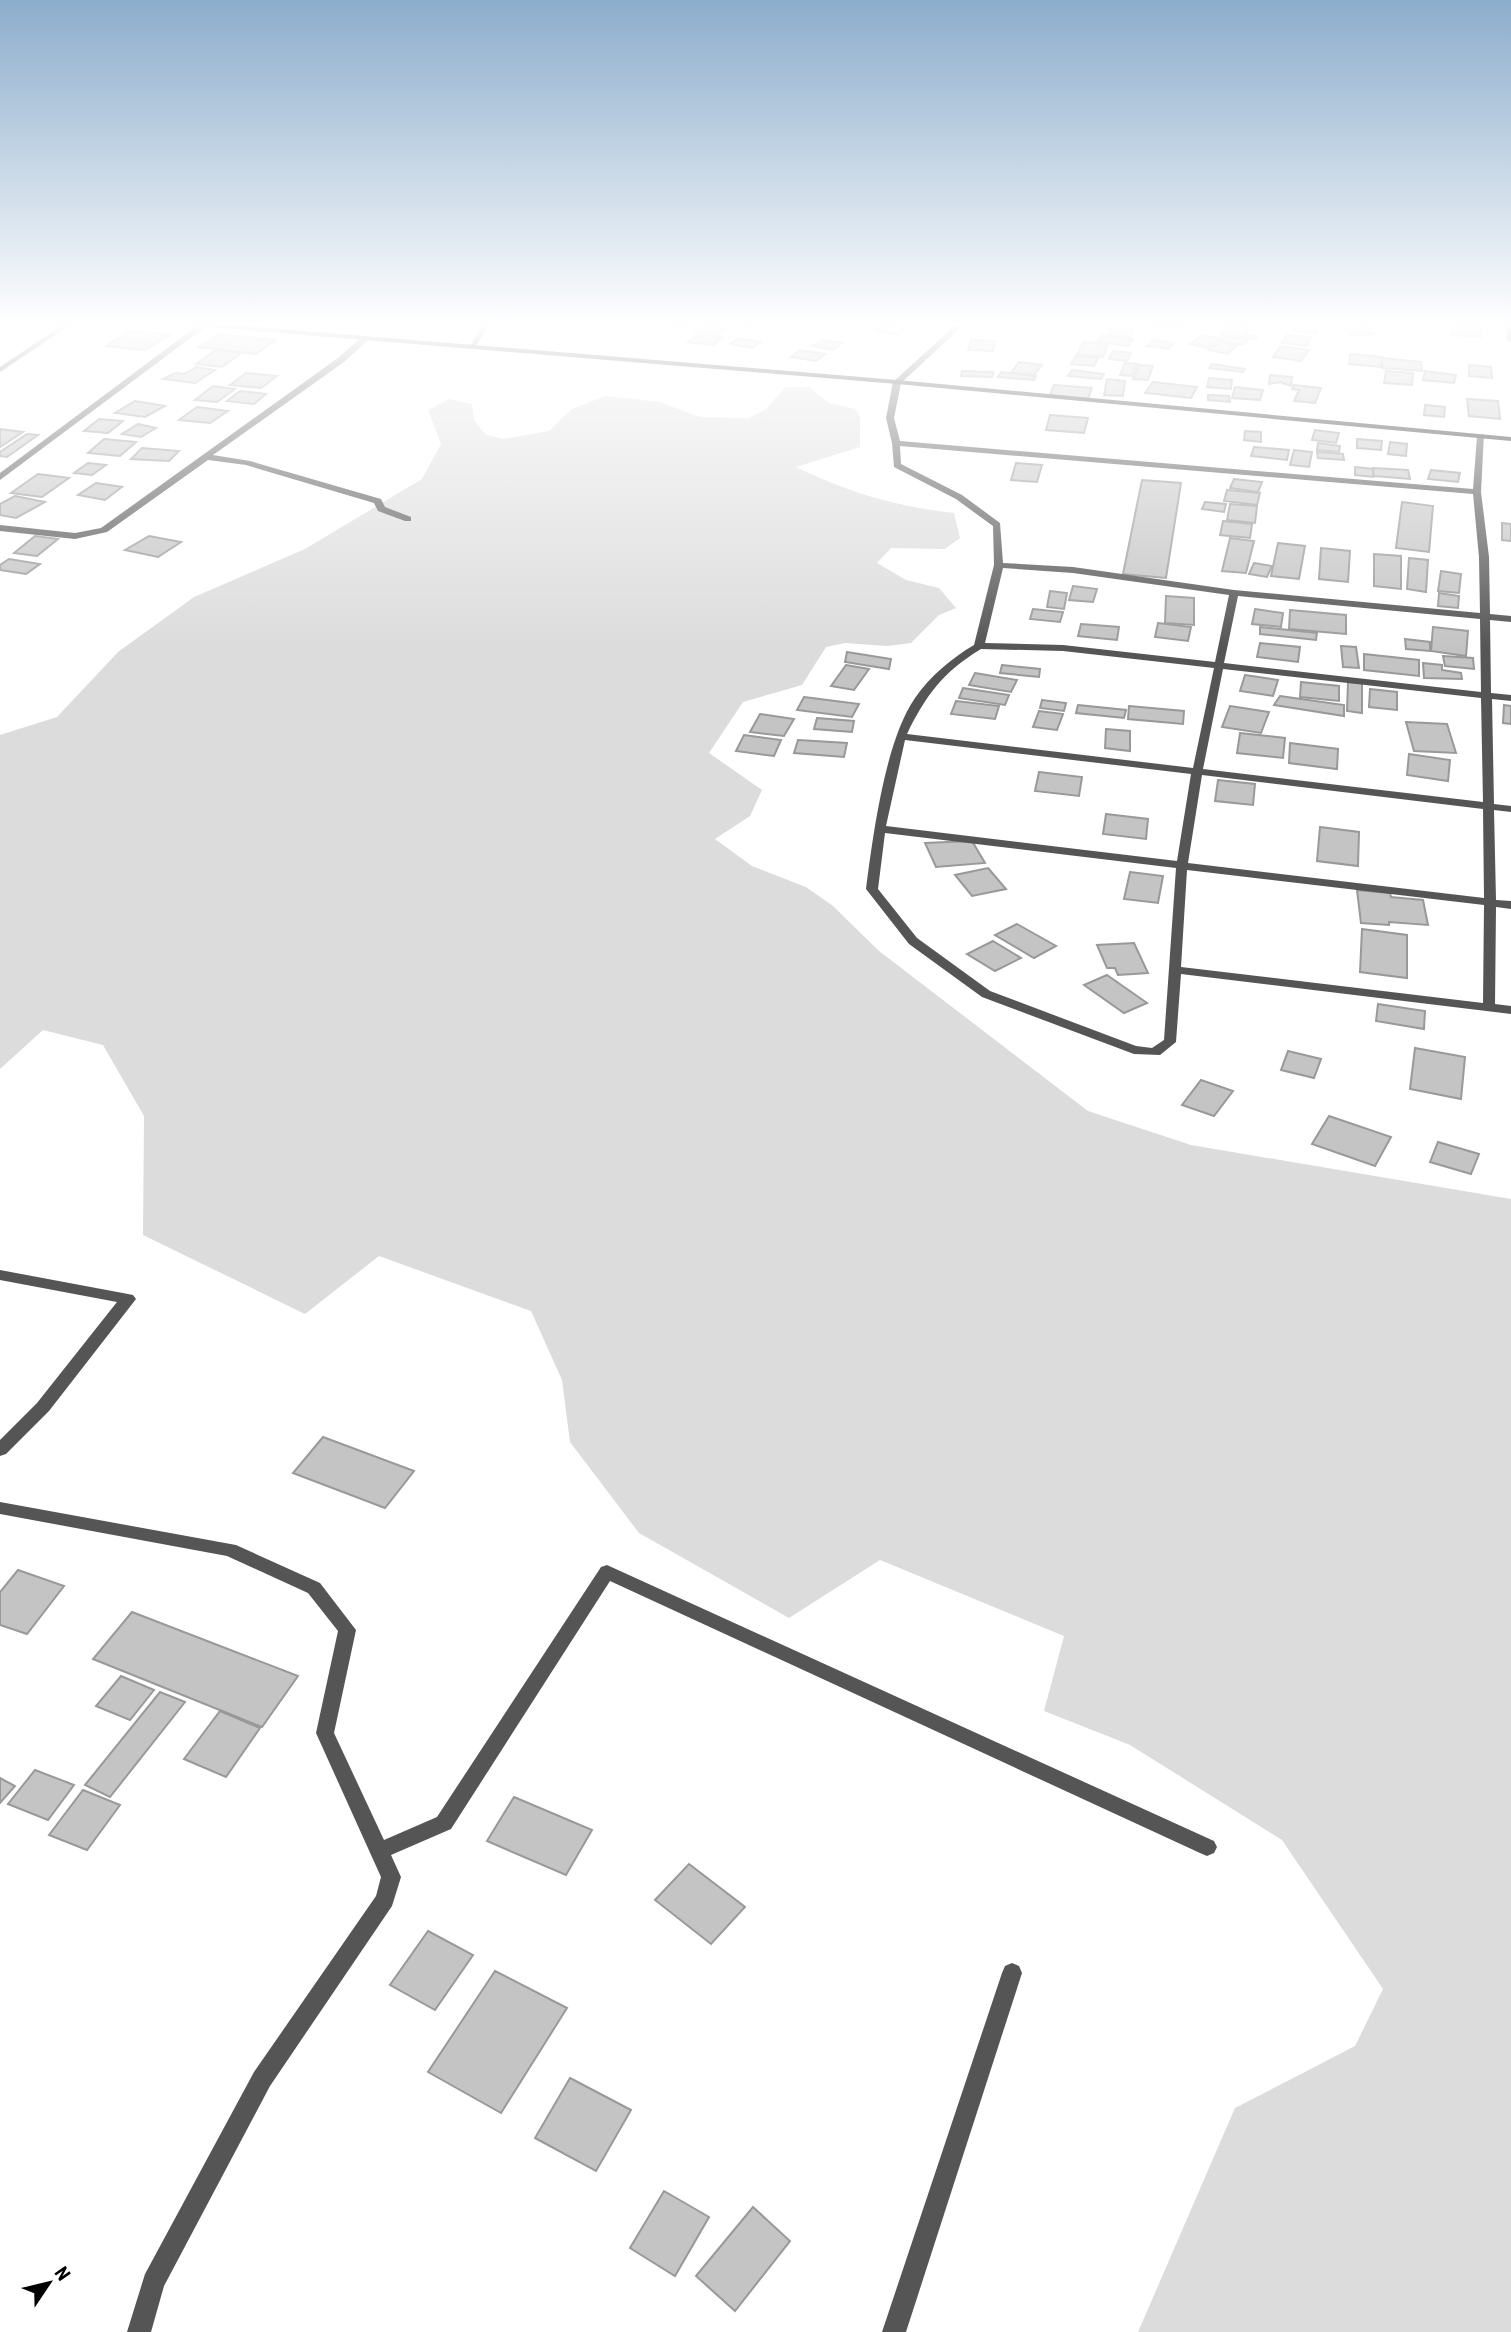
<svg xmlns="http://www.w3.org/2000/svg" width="1511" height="2332" viewBox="0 0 1511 2332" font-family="'Roboto Condensed',sans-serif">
<rect width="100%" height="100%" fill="#fff"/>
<path fill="#dcdcdc" d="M785,387h24l20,16 26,6 5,8v30l-64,20c54,26 98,39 158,46l6,25 -15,11 -54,-1 -14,15 29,17 33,8 17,20 -17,7 -28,28 -24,3 -42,-3 -19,4 -24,38 -59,17 -34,51 53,37 -12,26 -35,23 37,27 54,21 27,19 46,45 209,160 103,34 320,54v1133h-373l97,-224 120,-62 28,-57 -101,-149 -152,-95 -86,-34 20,-75 -184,-76 -91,58 -150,-85 -69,-91 -8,-62 -31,-69 -152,-55 -74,58 -162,-79 1,-119 -41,-71 -60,-15 -43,39v-334l57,-18 61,-65 76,-55 111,-48 117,-70 19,-35 -13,-34 21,-11 23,5 2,16 12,15 17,4 46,-8 23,-22 33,-13 55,6 39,15 50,1 17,-9z"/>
<g fill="#c4c4c4" stroke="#999" stroke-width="2">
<polygon points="663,322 694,322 692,327 661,326"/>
<polygon points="750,322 771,322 763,329 745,327"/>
<polygon points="1112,322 1134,324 1130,337 1108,335"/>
<polygon points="1143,322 1184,323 1185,328 1143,326"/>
<polygon points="1295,322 1318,324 1316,333 1293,331"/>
<polygon points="1364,323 1375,334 1350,335 1341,324"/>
<polygon points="1226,324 1249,327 1246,335 1257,336 1256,339 1221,335"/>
<polygon points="1453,324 1481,326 1481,337 1452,335"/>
<polygon points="705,325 727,328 717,335 696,332"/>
<polygon points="882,325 905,328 899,334 876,331"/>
<polygon points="131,331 170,335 145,350 106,346"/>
<polygon points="220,334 276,340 256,354 199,347"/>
<polygon points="698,334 723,337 714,345 688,342"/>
<polygon points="1102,335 1133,339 1129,346 1098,342"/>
<polygon points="1203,335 1220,338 1208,348 1190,344"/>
<polygon points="1287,335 1311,337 1307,346 1282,343"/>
<polygon points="1225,336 1248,340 1243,345 1219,341"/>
<polygon points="739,338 761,342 752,348 730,344"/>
<polygon points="822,340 842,343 833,350 813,346"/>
<polygon points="971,340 995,341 993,351 968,350"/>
<polygon points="1153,340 1174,343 1169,349 1147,346"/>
<polygon points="1083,342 1108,344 1103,357 1077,355"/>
<polygon points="1219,342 1237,345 1228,354 1209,350"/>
<polygon points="1281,346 1309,350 1301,361 1273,357"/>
<polygon points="216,350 241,353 222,367 196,364"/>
<polygon points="800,350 825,354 816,361 791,357"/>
<polygon points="1113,351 1131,353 1127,361 1109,359"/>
<polygon points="1350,354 1382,357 1381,367 1349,364"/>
<polygon points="1076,356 1098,358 1094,366 1071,364"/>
<polygon points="1382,358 1421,362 1422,371 1382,368"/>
<polygon points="1019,362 1042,365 1034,375 1011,373"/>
<polygon points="1125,363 1137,364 1132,376 1120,375"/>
<polygon points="1212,364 1245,369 1243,372 1209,368"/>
<polygon points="1139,365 1153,366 1148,380 1133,379"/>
<polygon points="1469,365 1491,367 1492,378 1469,376"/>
<polygon points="196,367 215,370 195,383 163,379 175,373 184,374"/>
<polygon points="1072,370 1104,374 1101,379 1068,376"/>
<polygon points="962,371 993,372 992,377 961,376"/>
<polygon points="1386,371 1413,373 1412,385 1384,383"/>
<polygon points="1425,371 1456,375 1454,383 1423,380"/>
<polygon points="1001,372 1036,376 1034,380 998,377"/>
<polygon points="246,373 277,376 261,388 230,385"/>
<polygon points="1270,375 1292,377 1291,386 1280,382 1269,384"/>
<polygon points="1209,378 1232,380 1231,389 1207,387"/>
<polygon points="1107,379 1125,381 1123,396 1104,395"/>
<polygon points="1153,382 1197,387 1191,398 1145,393"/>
<polygon points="1054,385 1092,388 1088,399 1050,395"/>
<polygon points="1294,385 1321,388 1315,403 1294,401 1299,390 1292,389"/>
<polygon points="213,386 235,389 217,402 195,400"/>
<polygon points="1235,387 1263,390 1260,400 1232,398"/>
<polygon points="240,391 266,394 254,404 227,401"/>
<polygon points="1208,395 1229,396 1230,402 1208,400"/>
<polygon points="1467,399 1498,401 1500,419 1469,416"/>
<polygon points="135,401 165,406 145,417 115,413"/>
<polygon points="1425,405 1445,407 1444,417 1424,415"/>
<polygon points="197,407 228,411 210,423 179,420"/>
<polygon points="1050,415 1088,418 1084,433 1046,430"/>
<polygon points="99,419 123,421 108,433 84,431"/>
<polygon points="138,424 156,428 141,437 122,434"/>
<polygon points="0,429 23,432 0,447"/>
<polygon points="1315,430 1339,433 1336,443 1312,440"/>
<polygon points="1245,431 1261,432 1261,442 1244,440"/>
<polygon points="27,434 38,435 7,457 0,456 0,452"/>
<polygon points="104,439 136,442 120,456 88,453"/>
<polygon points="1357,439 1382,441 1381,450 1357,448"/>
<polygon points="1390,442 1407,444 1406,456 1388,454"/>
<polygon points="1318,443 1340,446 1339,452 1317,450"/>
<polygon points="1254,447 1289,450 1287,460 1251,456"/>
<polygon points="142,448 179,451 169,461 131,459"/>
<polygon points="1294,450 1312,452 1309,467 1290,465"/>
<polygon points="1317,452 1343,454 1344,460 1318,458"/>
<polygon points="88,463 106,465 92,475 74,473"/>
<polygon points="1016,463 1042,465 1037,482 1011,480"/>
<polygon points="1355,467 1373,469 1373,477 1355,475"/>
<polygon points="1373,468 1408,470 1410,479 1374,476"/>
<polygon points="1431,470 1460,473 1458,482 1428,479"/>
<polygon points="38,474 69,478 42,497 11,493"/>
<polygon points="1234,479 1262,482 1258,492 1230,488"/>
<polygon points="1142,480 1181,483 1166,578 1123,574"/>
<polygon points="96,483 122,487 105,500 78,495"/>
<polygon points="1227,490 1260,493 1257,505 1224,501"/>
<polygon points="15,496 45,502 16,518 0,515 0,504"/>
<polygon points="1205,502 1226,504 1224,512 1202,509"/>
<polygon points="1402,502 1433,506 1429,552 1396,548"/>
<polygon points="1230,504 1257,506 1255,523 1227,520"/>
<polygon points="1223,521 1252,524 1250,538 1220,535"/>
<polygon points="1502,523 1511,524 1511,541 1502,540"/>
<polygon points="35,536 58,539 37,556 14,553"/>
<polygon points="149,536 181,542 158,557 125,550"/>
<polygon points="1230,538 1254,541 1246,573 1222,571"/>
<polygon points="1278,543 1305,546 1299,579 1271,576"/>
<polygon points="1321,548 1350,551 1348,582 1319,579"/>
<polygon points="1374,554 1401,556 1401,589 1374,586"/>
<polygon points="1409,558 1428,560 1426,592 1407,589"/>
<polygon points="9,559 40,564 26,574 0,570 0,565"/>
<polygon points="1254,563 1272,566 1267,577 1249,574"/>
<polygon points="1441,571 1461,574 1459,593 1438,591"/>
<polygon points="1073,586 1097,589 1093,602 1069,600"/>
<polygon points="1050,591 1067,593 1064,609 1047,607"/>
<polygon points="1439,593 1459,596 1458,608 1438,606"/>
<polygon points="1166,596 1194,598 1194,625 1165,623"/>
<polygon points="1033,609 1063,612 1060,622 1030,619"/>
<polygon points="1255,609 1283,613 1281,627 1252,624"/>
<polygon points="1290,610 1346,615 1346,634 1289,629"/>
<polygon points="1158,623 1191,627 1188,641 1155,637"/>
<polygon points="1081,624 1119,627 1117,640 1078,636"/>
<polygon points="1260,627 1317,633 1316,640 1260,634"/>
<polygon points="1433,627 1468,631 1466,656 1431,651"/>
<polygon points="1405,639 1430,642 1430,651 1406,649"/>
<polygon points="1260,643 1300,647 1298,662 1257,657"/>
<polygon points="1341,646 1356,647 1359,668 1343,667"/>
<polygon points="847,652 891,659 889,669 845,662"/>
<polygon points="1364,654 1419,660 1419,676 1364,670"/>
<polygon points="1443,656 1473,658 1474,669 1445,666"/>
<polygon points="1423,663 1442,665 1442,670 1461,673 1462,679 1424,678"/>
<polygon points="846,665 869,669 854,690 831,686"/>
<polygon points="1002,665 1040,669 1039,677 1000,673"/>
<polygon points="975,673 1017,680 1011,692 969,685"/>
<polygon points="1245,675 1278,680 1273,696 1240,691"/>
<polygon points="1301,682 1339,686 1339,701 1300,697"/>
<polygon points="1348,682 1362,683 1362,713 1347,711"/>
<polygon points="963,688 1009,695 1005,705 959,698"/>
<polygon points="1370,689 1397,692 1397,710 1369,707"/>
<polygon points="1280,696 1344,705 1344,716 1274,705"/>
<polygon points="804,697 859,704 852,717 797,710"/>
<polygon points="1042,700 1066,703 1064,711 1040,708"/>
<polygon points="956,701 999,706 995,719 951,714"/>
<polygon points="1078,705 1126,710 1124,718 1076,713"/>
<polygon points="1504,705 1511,706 1511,724 1503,723"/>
<polygon points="1129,706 1184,711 1183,724 1128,719"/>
<polygon points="1230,706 1269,712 1261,733 1222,727"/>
<polygon points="1039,711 1063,714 1057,730 1033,727"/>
<polygon points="760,714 794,719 784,736 750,732"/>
<polygon points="817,718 854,721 852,732 814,729"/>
<polygon points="1406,722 1447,724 1456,753 1414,751"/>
<polygon points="1106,729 1130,731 1130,751 1105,748"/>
<polygon points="1240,733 1285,738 1283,758 1237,753"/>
<polygon points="744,735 781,740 774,756 736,751"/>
<polygon points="798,740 847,743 844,757 794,753"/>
<polygon points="1290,743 1338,749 1337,769 1289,763"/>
<polygon points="1409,754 1450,760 1448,781 1407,775"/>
<polygon points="1039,772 1082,777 1079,796 1035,791"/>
<polygon points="1218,780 1255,784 1253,805 1215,801"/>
<polygon points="1106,814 1148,819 1146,839 1103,834"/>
<polygon points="1320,827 1359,832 1358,866 1317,861"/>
<polygon points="972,841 985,863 936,867 925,843"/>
<polygon points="988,868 1006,889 972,896 955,875"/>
<polygon points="1130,872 1163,876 1158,903 1124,899"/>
<polygon points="1357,890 1390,893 1391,897 1423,900 1428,925 1389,922 1389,925 1361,923"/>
<polygon points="1017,924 1056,946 1034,958 995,935"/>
<polygon points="1362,929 1407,935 1407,978 1360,972"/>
<polygon points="993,941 1021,958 995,971 967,954"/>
<polygon points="1134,943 1148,973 1118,975 1115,968 1107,968 1097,945"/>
<polygon points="1107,975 1147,1003 1124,1013 1084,985"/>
<polygon points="1378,1004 1425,1011 1424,1029 1376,1021"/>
<polygon points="1415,1048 1465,1057 1461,1099 1410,1089"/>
<polygon points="1288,1051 1321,1059 1314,1078 1281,1070"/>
<polygon points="1201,1080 1233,1091 1214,1116 1182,1105"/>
<polygon points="1329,1116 1391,1137 1375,1166 1312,1144"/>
<polygon points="1438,1142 1479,1154 1471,1174 1430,1162"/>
<polygon points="323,1437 414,1471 385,1508 293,1473"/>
<polygon points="18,1570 64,1586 27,1634 0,1625 0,1592"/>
<polygon points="132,1612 298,1676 262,1727 93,1659"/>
<polygon points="121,1676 154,1690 130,1720 96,1706"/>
<polygon points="160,1692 185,1702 110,1797 85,1785"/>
<polygon points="220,1711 260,1728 226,1777 184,1759"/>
<polygon points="35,1770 74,1785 48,1820 8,1804"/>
<polygon points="0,1778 15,1786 0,1803"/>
<polygon points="83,1790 120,1805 87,1850 49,1835"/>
<polygon points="514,1797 592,1830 566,1875 487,1841"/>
<polygon points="689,1864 745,1907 711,1944 655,1900"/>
<polygon points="428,1931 473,1955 435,2010 390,1985"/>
<polygon points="495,1971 567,2008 501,2113 428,2072"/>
<polygon points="570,2078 631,2110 596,2171 535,2138"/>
<polygon points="664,2191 709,2217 675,2276 630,2248"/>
<polygon points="753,2207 790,2241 735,2311 696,2276"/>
</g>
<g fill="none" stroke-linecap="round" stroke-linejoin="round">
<g fill="#555" fill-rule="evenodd">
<polygon points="67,322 75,322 0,372 0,367"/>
<polygon points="484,322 491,322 474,349 468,349"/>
<path d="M959,322h8l-66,61 -7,35 6,23 573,48 4,-53 7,-2 -3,58 8,65 1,57 21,2v6l-21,-2 1,73 20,2v6l-19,-2 2,105 17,2v6l-17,-2 2,90 15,1v8l-15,-2 -1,97 16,2v8l-330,-40 -5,68 -16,13 -26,-1 -152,-57 -73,-53 -43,-55c7,-53 19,-148 49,-191 15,-22 37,-40 59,-53l20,-80 -1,-39 -37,-27 -62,-32 -2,-24 -6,-25 7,-36zM900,446l573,48 6,63 1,56 -246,-23 -161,-23 -70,-4 -3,-40 -38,-28 -61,-31zM1003,568l70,5 156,22 -14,67 -152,-17 -78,-2zM1238,596l242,23 1,73 -257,-29zM981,649l82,2 151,17 -21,100 -286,-34c19,-39 36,-62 74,-85zM1223,669l258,29 2,104 -280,-33zM905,740l286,34 -14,87 -291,-35zM1202,775l281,34 1,89 -296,-35zM885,833l291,35 -12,172 -12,8 -16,-2 -146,-55 -73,-53 -39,-49zM1187,870l297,35 -1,98 -302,-36z"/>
<polygon points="1506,322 1511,322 1511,342 1507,340"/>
<polygon points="201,323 208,325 0,480 0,473"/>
<polygon points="363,336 370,338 344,362 213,455 250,461 381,499 385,507 411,517 411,521 405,521 378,511 374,503 246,465 208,460 107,532 75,539 0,531 0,525 75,533 101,528 338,358"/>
<polygon points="0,1270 128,1294 133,1295 136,1299 49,1411 6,1454 0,1456 0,1440 37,1403 117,1302 0,1280"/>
<polygon points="0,1502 236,1545 320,1583 356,1630 334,1733 384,1840 437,1817 601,1567 607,1565 1214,1841 1217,1847 1214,1853 1207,1856 1200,1853 610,1581 451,1829 391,1855 401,1877 392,1906 270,2086 164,2286 151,2332 127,2332 145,2274 254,2072 376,1896 381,1877 316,1733 338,1631 308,1593 227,1556 0,1514"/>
<polygon points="1012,1963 1019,1966 1022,1973 906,2332 882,2332 1002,1973 1005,1966"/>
</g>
<polygon fill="#222" fill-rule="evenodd" points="170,322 198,322 897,380 1511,437 1511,441 897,384 174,324"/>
</g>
<linearGradient id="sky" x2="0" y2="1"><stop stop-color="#8cadcc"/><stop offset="0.5" stop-color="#fff"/><stop offset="1" stop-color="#fff" stop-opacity="0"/></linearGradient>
<rect width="1511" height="648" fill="url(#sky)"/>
<g transform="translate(49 2283) rotate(55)" stroke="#ffffff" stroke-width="5" paint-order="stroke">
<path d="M0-5L12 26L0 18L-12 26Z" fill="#000000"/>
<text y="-10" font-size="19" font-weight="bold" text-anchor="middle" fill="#000000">N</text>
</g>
</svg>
